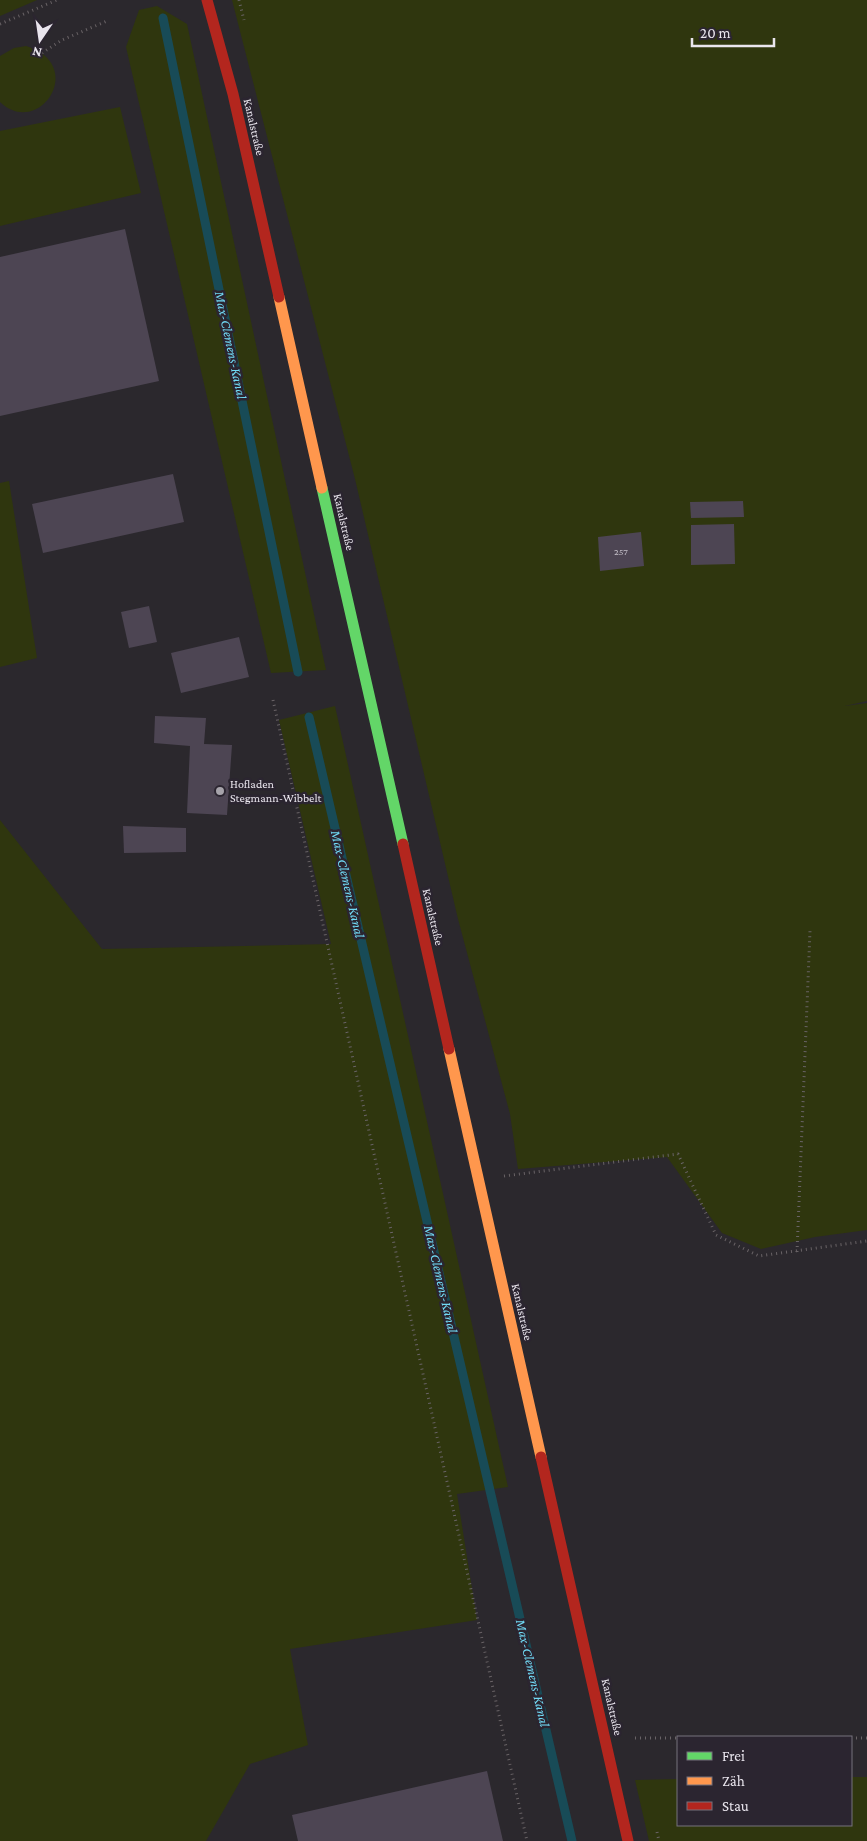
<svg xmlns="http://www.w3.org/2000/svg" width="867" height="1841" viewBox="0 0 867 1841" font-family="'Crimson Pro',serif">
<rect width="100%" height="100%" fill="#2b282d"/>
<g fill="#2f360e">
<polygon points="0,0 37,0 0,16"/>
<polygon points="232,0 867,0 867,701 845,706 867,703 867,1230 815,1237 761,1249 722,1233 667,1157 518,1169 510,1114 458,919 355,479"/>
<polygon points="157,6 187,24 326,670 271,673 126,47 139,10"/>
<path d="M26,46c62,19 13,93 -26,56v-46l14,-8z"/>
<polygon points="120,107 141,193 0,226 0,131"/>
<polygon points="9,481 37,658 0,667 0,483"/>
<polygon points="335,706 508,1487 457,1494 477,1620 290,1649 308,1745 250,1764 206,1841 0,1841 0,820 102,949 331,944 279,720"/>
<polygon points="851,1777 867,1777 867,1841 649,1841 635,1780 678,1779 678,1825 851,1825"/>
</g>
<g fill="none" stroke-linecap="round" stroke-linejoin="round">
<g stroke="#184b57" stroke-width="9">
<polyline points="163,18 298,672"/>
<polyline points="309,717 572,1841"/>
</g>
</g>
<g fill="#4d4553">
<polygon points="125,229 159,381 0,416 0,257"/>
<polygon points="173,474 184,522 43,553 32,504"/>
<polygon points="743,501 744,517 691,518 690,502"/>
<polygon points="734,524 735,564 691,565 691,525"/>
<polygon points="641,532 644,566 600,571 598,537"/>
<polygon points="149,606 157,642 129,648 121,612"/>
<polygon points="239,637 249,677 181,693 171,653"/>
<polygon points="155,716 206,718 204,744 232,745 227,815 187,813 190,746 154,743"/>
<polygon points="123,826 186,828 186,852 124,853"/>
<polygon points="487,1771 503,1841 298,1841 292,1815"/>
</g>
<g fill="none" stroke-linecap="round" stroke-linejoin="round">
<g stroke="#696366" stroke-width="3" stroke-dasharray="1 4" stroke-linecap="butt">
<polyline points="239,0 244,20"/>
<polyline points="0,24 57,0"/>
<polyline points="42,53 62,40 107,21"/>
<polyline points="273,700 527,1841"/>
<polyline points="504,1176 678,1154 716,1235 759,1256 867,1241"/>
<polyline points="797,1252 810,931"/>
<polyline points="635,1738 678,1738"/>
<polyline points="851,1738 867,1738"/>
<polyline points="657,1832 659,1841"/>
</g>
<polyline stroke="#63d668" stroke-width="11" points="322,488 403,844"/>
<g stroke="#ff974d" stroke-width="11">
<polyline points="279,297 322,488"/>
<polyline points="449,1049 541,1457"/>
</g>
<g stroke="#b3261e" stroke-width="11">
<polyline points="207,0 233,94 279,297"/>
<polyline points="403,844 449,1049"/>
<polyline points="541,1457 628,1841"/>
</g>
</g>
<circle fill="#a6a3aa" stroke="#2b2530" stroke-width="2" cx="220" cy="791" r="5"/>
<g text-anchor="middle" dominant-baseline="central" stroke-width="5" stroke-linejoin="round" paint-order="stroke">
<g font-size="10" fill="#c2bdc6">
<text x="621" y="551">257</text>
</g>
<g font-size="12" fill="#e9e5ed" stroke="#2b2530">
<text transform="translate(254 127) rotate(77)">Kanalstraße</text>
<text transform="translate(344 522) rotate(77)">Kanalstraße</text>
<text transform="translate(433 917) rotate(77)">Kanalstraße</text>
<text transform="translate(522 1312) rotate(77)">Kanalstraße</text>
<text transform="translate(612 1707) rotate(77)">Kanalstraße</text>
</g>
<g font-size="12" fill="#e9e5ed" stroke="#2b2530" text-anchor="start">
<text x="230" y="784">Hofladen<tspan x="230" dy="14">Stegmann-Wibbelt</tspan></text>
</g>
<g font-size="14" font-style="italic" fill="#71daf5" stroke="#2b2530">
<text transform="translate(231 345) rotate(78)">Max-Clemens-Kanal</text>
<text transform="translate(348 884) rotate(77)">Max-Clemens-Kanal</text>
<text transform="translate(441 1279) rotate(77)">Max-Clemens-Kanal</text>
<text transform="translate(533 1673) rotate(77)">Max-Clemens-Kanal</text>
</g>
</g>
<rect x="677" y="1736" width="175" height="90" fill="#2b2530" stroke="#77727c"/>
<rect x="687" y="1752" width="25" height="8" fill="#63d668" stroke="#77727c"/>
<text x="722" y="1761" font-size="15" fill="#e9e5ed">Frei</text>
<rect x="687" y="1777" width="25" height="8" fill="#ff974d" stroke="#77727c"/>
<text x="722" y="1786" font-size="15" fill="#e9e5ed">Zäh</text>
<rect x="687" y="1802" width="25" height="8" fill="#b3261e" stroke="#77727c"/>
<text x="722" y="1811" font-size="15" fill="#e9e5ed">Stau</text>
<g transform="translate(40 40) rotate(193)" stroke="#2b2530" stroke-width="4" paint-order="stroke">
<path d="M0-4L9 19L0 12L-9 19Z" fill="#e9e5ed"/>
<text y="-8" font-size="14" font-weight="bold" text-anchor="middle" fill="#e9e5ed">N</text>
</g>
<path d="M692 38v8h82v-8" fill="none" stroke="#e9e5ed" stroke-width="2.5"/>
<text x="700" y="38" font-size="15" fill="#e9e5ed" stroke="#2b2530" stroke-width="4" paint-order="stroke">20 m</text>
</svg>
